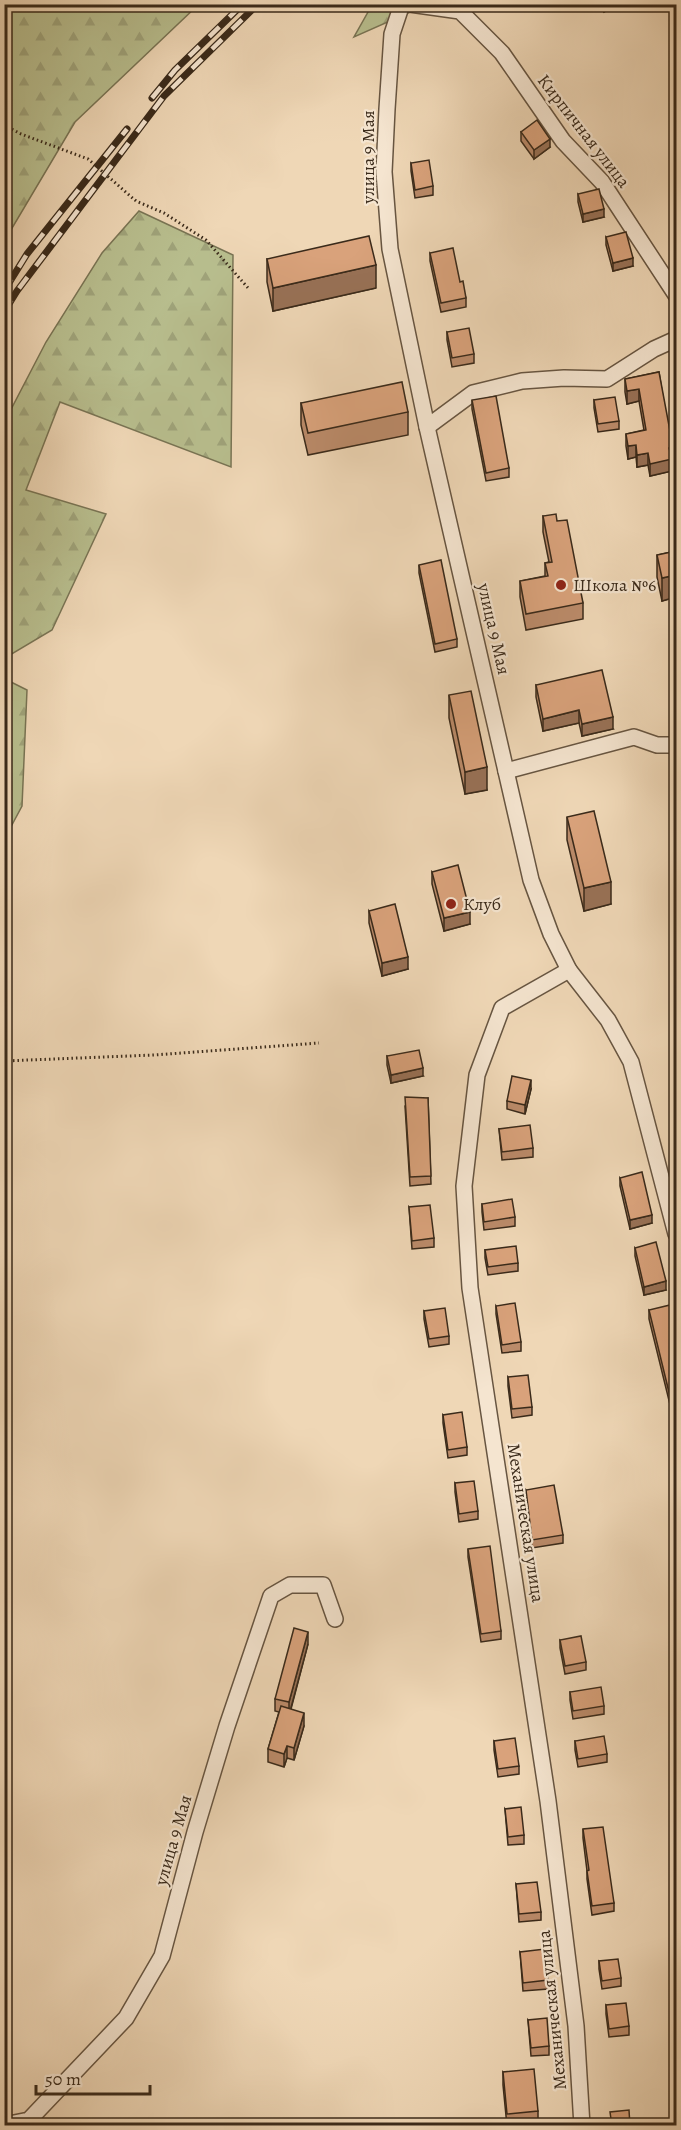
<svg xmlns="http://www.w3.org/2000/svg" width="681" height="2130" viewBox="0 0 681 2130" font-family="Alegreya,serif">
<defs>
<pattern id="forest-firs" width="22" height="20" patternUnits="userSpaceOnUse" patternTransform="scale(1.5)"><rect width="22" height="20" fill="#b8be8e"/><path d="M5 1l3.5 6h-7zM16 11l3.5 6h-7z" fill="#9fa37a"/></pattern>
</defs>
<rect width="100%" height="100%" fill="#efd7b6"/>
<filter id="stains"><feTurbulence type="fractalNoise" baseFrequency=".00333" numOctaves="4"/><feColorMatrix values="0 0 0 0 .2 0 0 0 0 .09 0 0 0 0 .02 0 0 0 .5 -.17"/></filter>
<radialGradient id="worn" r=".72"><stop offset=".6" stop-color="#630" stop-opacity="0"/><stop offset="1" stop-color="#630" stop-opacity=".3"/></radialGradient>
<g fill="url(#forest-firs)" stroke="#797454" stroke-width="1.5">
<polygon points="5,4 198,5 75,122 5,240"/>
<polygon points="372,5 426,5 354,37"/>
<polygon points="139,211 233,255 231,467 60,402 26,490 106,514 52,630 5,658 5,421 46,342 102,253"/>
<polygon points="5,679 27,690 22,806 5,838"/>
</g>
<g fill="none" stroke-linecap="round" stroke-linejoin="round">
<g stroke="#675541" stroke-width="18">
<g id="street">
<polyline points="402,4 392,34 387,109 384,172 390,249 427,427 531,880 551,934 569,970 608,1020 631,1062 676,1234"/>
<polyline points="410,4 460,11 502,53 563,141 602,182 676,295"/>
<polyline points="427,427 473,393 522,381 564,378 607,379 654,349 676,339"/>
<polyline points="506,771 634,737 657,745 676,745"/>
<polyline points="569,970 502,1008 477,1075 464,1186 470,1288 548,1801 576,2026 582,2126"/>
<polyline points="4,2125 29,2120 126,2018 162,1956 195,1832 227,1726 271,1596 290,1585 323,1585 335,1619"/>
</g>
</g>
<g stroke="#3a2a1a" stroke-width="3" stroke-dasharray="1.5 3" stroke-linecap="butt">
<polyline points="4,125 21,134 88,159 136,201 164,213 206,240 249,289"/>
<polyline points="4,1061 154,1055 319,1043"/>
</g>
<use href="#street" stroke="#f5e5d0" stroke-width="15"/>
<g stroke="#3a2a1a" stroke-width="7">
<g id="rail">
<polyline points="152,98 175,70 243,4"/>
<polyline points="4,291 27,254 127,129"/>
<polyline points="4,312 17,291 164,96 258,4"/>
</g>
</g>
<use href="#rail" stroke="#f5e5d0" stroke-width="4.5" stroke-dasharray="14" stroke-linecap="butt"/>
</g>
<g fill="#bb8b6a" stroke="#3a2a1a" stroke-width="1.5">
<polygon points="600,4 619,4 604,12"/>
<polygon points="521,132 550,147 534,159 521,141"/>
<polygon points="411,163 433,186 433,195 415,198 411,171"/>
<polygon points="578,194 604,217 583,222 578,202"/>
<polygon points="606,237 633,266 613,271 606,245"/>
<polygon points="430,253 460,282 466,298 466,307 441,312 430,261"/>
<polygon points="267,259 376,288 273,311 267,282"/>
<polygon points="447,332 474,354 474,363 452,367 447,340"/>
<polygon points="659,372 673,459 672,460 672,471 650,476 648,465 637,467 636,457 628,459 626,446 626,434 644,430 639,401 627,404 625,392 625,379"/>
<polygon points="472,400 509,468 509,477 486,481 472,409"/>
<polygon points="594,400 619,421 619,429 598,432 594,408"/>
<polygon points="301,403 408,412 408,435 308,455 301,425"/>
<polygon points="543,516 557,521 583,603 583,619 526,630 520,597 520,581 545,576 545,563 549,562 543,532"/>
<polygon points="676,551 676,597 662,601 657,577 657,555"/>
<polygon points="419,565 457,639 457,647 435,652 419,573"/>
<polygon points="672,653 676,653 676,684 672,666"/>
<polygon points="536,685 613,729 582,736 579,723 543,731 536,697"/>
<polygon points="449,695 487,790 465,794 449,718"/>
<polygon points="567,817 611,904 584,911 567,840"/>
<polygon points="432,872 470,924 444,931 432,884"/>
<polygon points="369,911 408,969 382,976 369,923"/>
<polygon points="387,1056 423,1076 391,1083 387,1065"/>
<polygon points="531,1089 525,1114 507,1109 507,1101"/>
<polygon points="428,1098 431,1184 410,1186 405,1106"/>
<polygon points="499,1129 533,1148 533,1157 502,1160"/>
<polygon points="620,1178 652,1223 630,1229 620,1186"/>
<polygon points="482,1204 515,1217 515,1226 484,1230 482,1212"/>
<polygon points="409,1207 434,1238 434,1247 412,1249"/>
<polygon points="635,1248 666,1290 644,1295 635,1256"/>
<polygon points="485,1250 518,1263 518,1271 488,1275 485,1258"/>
<polygon points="496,1306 521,1342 521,1351 502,1353 496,1314"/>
<polygon points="649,1310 676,1330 676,1429 649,1319"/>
<polygon points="424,1311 449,1336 449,1344 429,1347 424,1319"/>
<polygon points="508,1377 532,1407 532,1415 512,1418 508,1386"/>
<polygon points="443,1415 467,1447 467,1455 448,1458 443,1423"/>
<polygon points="455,1483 478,1511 478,1519 459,1522 455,1492"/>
<polygon points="526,1490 563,1535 563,1543 532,1548 526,1498"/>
<polygon points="468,1549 501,1631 501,1639 481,1642 468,1557"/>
<polygon points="560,1640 586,1662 586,1670 565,1674 560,1648"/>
<polygon points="308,1644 291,1709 304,1726 294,1760 287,1758 284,1767 268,1762 268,1749 279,1712 275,1711 275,1699"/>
<polygon points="570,1692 604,1706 604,1714 573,1719 570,1700"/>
<polygon points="494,1741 519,1766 519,1774 498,1777 494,1750"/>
<polygon points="575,1741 607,1754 607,1762 578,1767 575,1750"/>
<polygon points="505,1809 524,1835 524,1844 508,1845"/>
<polygon points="583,1829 614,1903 614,1911 592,1915 587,1879 587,1871 583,1838"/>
<polygon points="516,1884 541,1912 541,1920 519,1922"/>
<polygon points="520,1952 548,1980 548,1989 523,1991"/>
<polygon points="599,1961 621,1978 621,1986 602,1989 599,1969"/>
<polygon points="606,2005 629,2026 629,2035 609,2037 606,2014"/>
<polygon points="528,2020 549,2046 549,2055 531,2056"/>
<polygon points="503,2072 538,2111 538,2123 507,2126 503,2085"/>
</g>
<g fill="#987156" stroke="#3a2a1a" stroke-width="1.5">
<polygon points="604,4 619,4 604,12"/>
<polygon points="550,139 550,147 534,159 534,150"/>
<polygon points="604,209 604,217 583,222 583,214"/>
<polygon points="633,258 633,266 613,271 613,263"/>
<polygon points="376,265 376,288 273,311 273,288"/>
<polygon points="639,389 639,401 627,404 627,391"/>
<polygon points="636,445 636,457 628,459 628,446"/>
<polygon points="673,447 673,459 672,460 672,471 650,476 650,464 669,448"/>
<polygon points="648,453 648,465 637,467 637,455"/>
<polygon points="676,575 676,597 662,601 662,578"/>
<polygon points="579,710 579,723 543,731 543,719"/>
<polygon points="613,717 613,729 582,736 582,724"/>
<polygon points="487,767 487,790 465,794 465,772"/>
<polygon points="611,882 611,904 584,911 584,888"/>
<polygon points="470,912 470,924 444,931 444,918"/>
<polygon points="408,957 408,969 382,976 382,963"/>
<polygon points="423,1068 423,1076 391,1083 391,1075"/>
<polygon points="531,1080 531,1089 525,1114 525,1105"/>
<polygon points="652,1215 652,1223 630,1229 630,1220"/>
<polygon points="666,1281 666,1290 644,1295 644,1287"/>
<polygon points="308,1632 308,1644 289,1715 289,1702"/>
<polygon points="304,1713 304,1726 294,1760 294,1748"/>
<polygon points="287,1746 287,1758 284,1767 284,1754"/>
<polygon points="7,2065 7,2076 4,2088 4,2077"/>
</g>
<g fill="#d9a27b" stroke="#3a2a1a" stroke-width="1.5">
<polygon points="537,120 550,139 534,150 521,132"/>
<polygon points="429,160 433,186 415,190 411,163"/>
<polygon points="599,189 604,209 583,214 578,194"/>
<polygon points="626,232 633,258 613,263 606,237"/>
<polygon points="369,236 376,265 273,288 267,259"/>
<polygon points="453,248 460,282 463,281 466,298 441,303 430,253"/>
<polygon points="469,328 474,354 452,358 447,332"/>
<polygon points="659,372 673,447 669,448 672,459 650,464 648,453 637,455 636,445 628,446 626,434 646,430 639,389 627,391 625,379"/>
<polygon points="402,382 408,412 308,433 301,403"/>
<polygon points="496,396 509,468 486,473 472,400"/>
<polygon points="615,397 619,421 598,424 594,400"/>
<polygon points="556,514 557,521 567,520 583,603 526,614 520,581 548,576 545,563 552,562 543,516"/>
<polygon points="676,551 676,575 662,578 657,555"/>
<polygon points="441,560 457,639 435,644 419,565"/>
<polygon points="672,653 676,653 676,671"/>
<polygon points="602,670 613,717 582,724 579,710 543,719 536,685"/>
<polygon points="471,691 487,767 465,772 449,695"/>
<polygon points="594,811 611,882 584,888 567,817"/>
<polygon points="458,865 470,912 444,918 432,872"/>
<polygon points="395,904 408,957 382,963 369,911"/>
<polygon points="419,1050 423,1068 391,1075 387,1056"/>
<polygon points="512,1076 531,1080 525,1105 507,1101"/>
<polygon points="405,1097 428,1098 431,1176 410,1177"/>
<polygon points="530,1125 533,1148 502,1152 499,1129"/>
<polygon points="642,1172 652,1215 630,1220 620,1178"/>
<polygon points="512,1199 515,1217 484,1222 482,1204"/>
<polygon points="430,1205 434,1238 412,1241 409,1207"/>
<polygon points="656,1242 666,1281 644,1287 635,1248"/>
<polygon points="516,1246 518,1263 488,1267 485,1250"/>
<polygon points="515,1303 521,1342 502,1345 496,1306"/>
<polygon points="670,1305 676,1330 676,1421 649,1310"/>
<polygon points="445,1308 449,1336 429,1339 424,1311"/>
<polygon points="528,1375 532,1407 512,1409 508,1377"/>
<polygon points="462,1412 467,1447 448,1450 443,1415"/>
<polygon points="474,1481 478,1511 459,1514 455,1483"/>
<polygon points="554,1485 563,1535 532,1540 526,1490"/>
<polygon points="490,1546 501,1631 481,1634 468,1549"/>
<polygon points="294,1628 308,1632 289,1702 275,1699"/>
<polygon points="581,1636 586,1662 565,1666 560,1640"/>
<polygon points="601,1687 604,1706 573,1711 570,1692"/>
<polygon points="281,1706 304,1713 294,1748 287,1746 284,1754 268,1749"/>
<polygon points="604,1736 607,1754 578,1759 575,1741"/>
<polygon points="515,1738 519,1766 498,1769 494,1741"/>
<polygon points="521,1807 524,1835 508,1837 505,1809"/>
<polygon points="603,1827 614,1903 592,1906 587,1871 589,1870 583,1829"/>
<polygon points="537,1882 541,1912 519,1914 516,1884"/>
<polygon points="545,1949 548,1980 523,1983 520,1952"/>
<polygon points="618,1959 621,1978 602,1981 599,1961"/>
<polygon points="626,2003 629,2026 609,2029 606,2005"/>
<polygon points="547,2018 549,2046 531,2048 528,2020"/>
<polygon points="4,2064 7,2065 4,2077"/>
<polygon points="534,2069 538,2111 507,2114 503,2072"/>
<polygon points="629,2110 630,2126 612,2126 610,2112"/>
</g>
<g fill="#8f2418" stroke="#f5e5d0" stroke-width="2">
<circle cx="561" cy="585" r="6"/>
<circle cx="451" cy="904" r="6"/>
</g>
<g text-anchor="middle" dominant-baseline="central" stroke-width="4.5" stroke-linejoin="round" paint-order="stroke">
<g font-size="18" fill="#3a2a1a" stroke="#f5e5d0">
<text transform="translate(584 131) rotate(52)">Кирпичная улица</text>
<text transform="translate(368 157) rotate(-90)">улица 9 Мая</text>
<text transform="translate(494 629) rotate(77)">улица 9 Мая</text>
<text transform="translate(526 1523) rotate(81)">Механическая улица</text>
<text transform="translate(173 1840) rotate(-74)">улица 9 Мая</text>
<text transform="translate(552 2010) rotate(-96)">Механическая улица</text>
</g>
<g font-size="18" fill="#3a2a1a" stroke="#f5e5d0" text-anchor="start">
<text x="573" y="585">Школа №6</text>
<text x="463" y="904">Клуб</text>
</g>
</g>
<rect width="681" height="2130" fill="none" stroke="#efd7b6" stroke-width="24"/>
<rect x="6" y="6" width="669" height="2118" fill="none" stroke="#3a2a1a" stroke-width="3"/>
<rect x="12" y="12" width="657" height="2106" fill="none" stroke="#3a2a1a" stroke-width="1.5"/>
<path d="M36 2085v9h114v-9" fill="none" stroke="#3a2a1a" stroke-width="3"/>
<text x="45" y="2085" font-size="18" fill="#3a2a1a" stroke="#f5e5d0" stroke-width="4.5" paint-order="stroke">50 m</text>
<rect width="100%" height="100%" filter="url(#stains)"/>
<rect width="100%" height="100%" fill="url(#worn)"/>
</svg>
